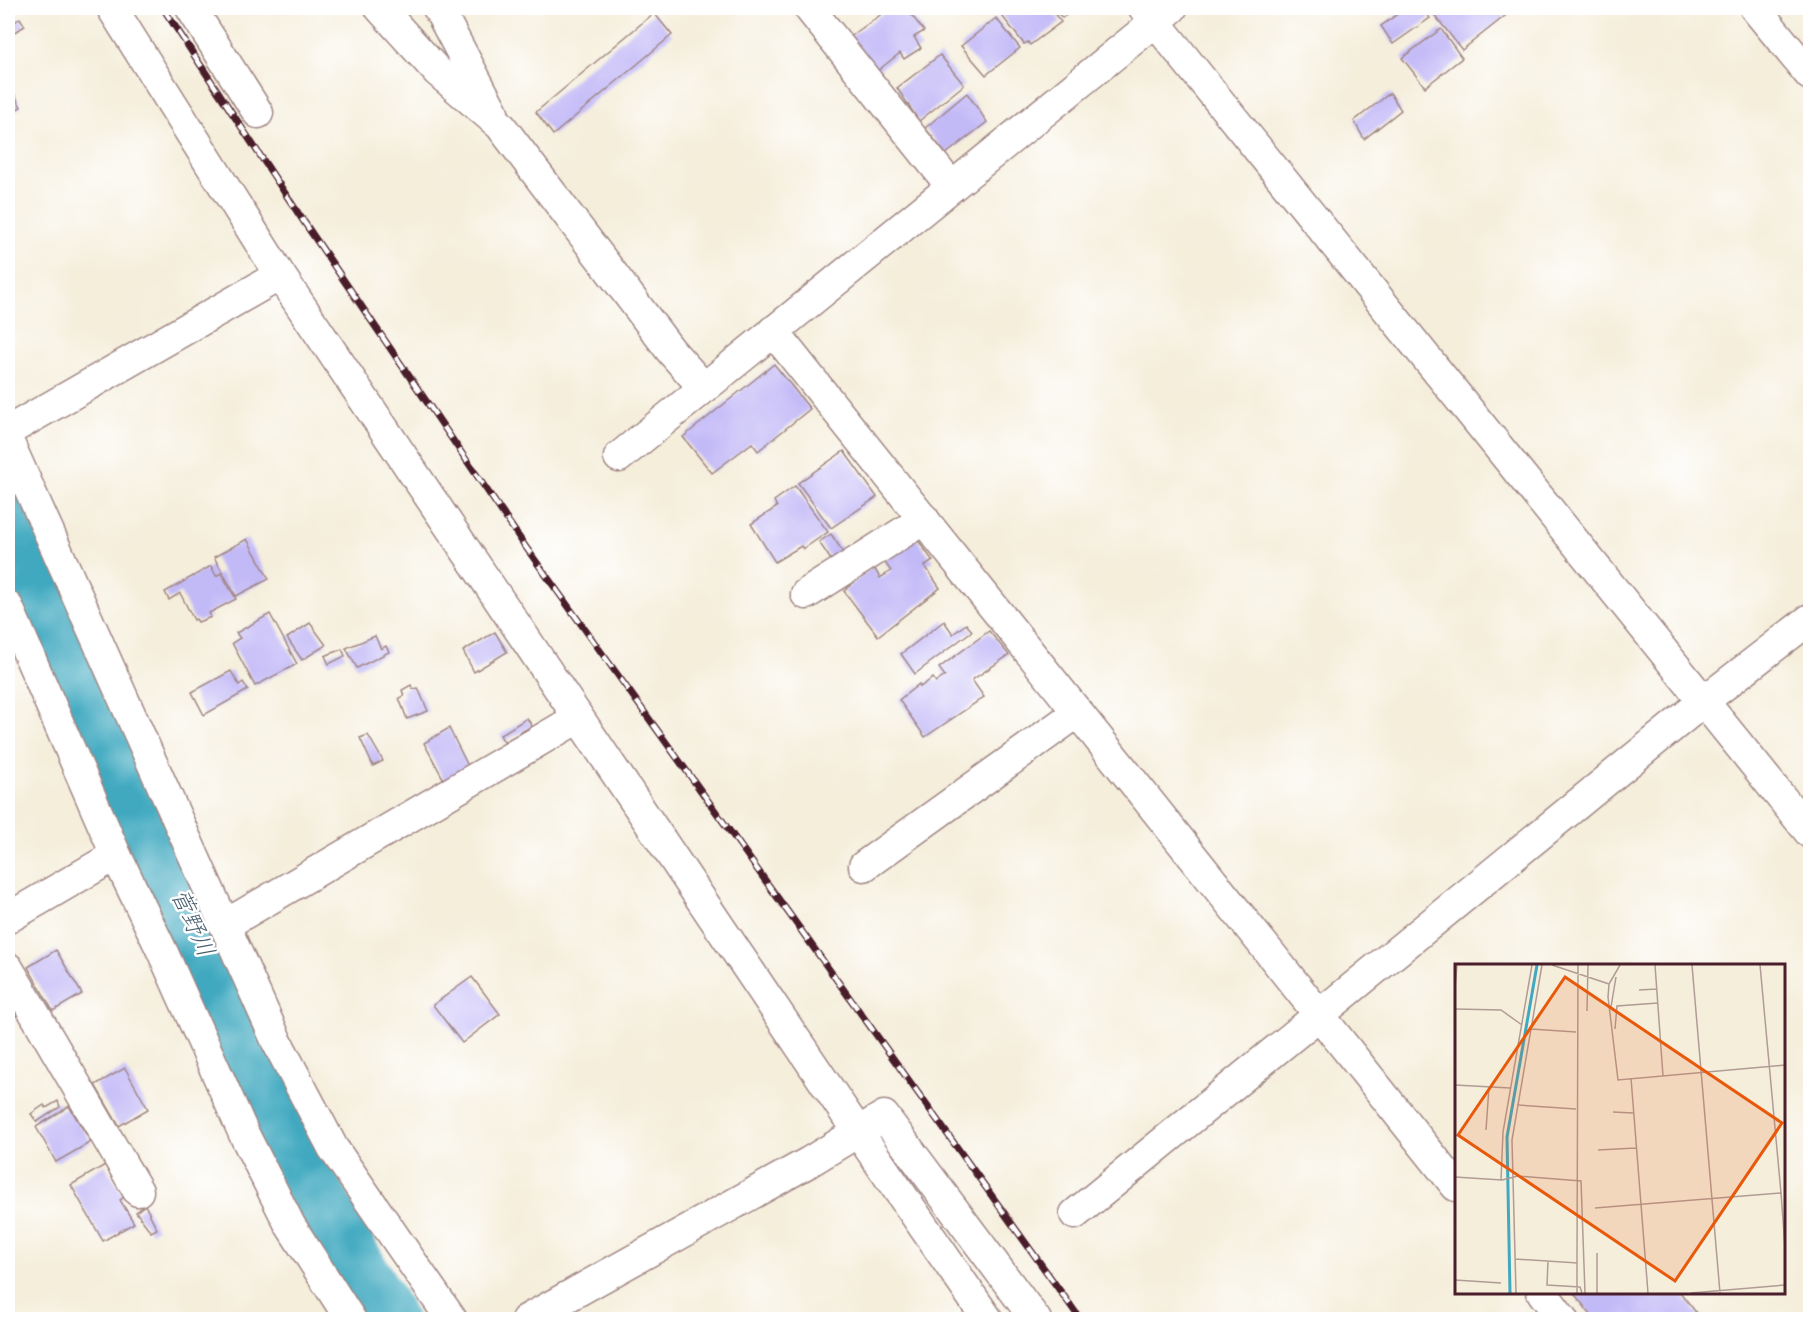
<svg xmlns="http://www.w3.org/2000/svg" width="1818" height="1327" viewBox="0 0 1818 1327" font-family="'Gochi Hand','Klee One',sans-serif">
<rect width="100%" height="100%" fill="#fff"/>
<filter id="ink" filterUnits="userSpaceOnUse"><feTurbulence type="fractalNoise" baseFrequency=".0167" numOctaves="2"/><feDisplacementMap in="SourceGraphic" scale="12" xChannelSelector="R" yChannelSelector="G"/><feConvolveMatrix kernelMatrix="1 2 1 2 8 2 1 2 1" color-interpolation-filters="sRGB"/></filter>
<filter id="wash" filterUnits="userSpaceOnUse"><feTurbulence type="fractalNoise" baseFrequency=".008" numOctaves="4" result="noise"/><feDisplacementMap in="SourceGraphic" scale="24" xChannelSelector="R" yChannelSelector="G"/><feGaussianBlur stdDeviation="1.35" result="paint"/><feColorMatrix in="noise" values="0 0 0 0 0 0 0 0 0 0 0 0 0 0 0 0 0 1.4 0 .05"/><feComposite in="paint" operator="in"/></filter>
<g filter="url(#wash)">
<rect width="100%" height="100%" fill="#f5eedb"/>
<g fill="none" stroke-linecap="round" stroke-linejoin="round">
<polyline stroke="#40a9c0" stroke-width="56" points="8,519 160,861 291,1150 389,1320"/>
</g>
<g id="blocks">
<g fill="#c2b9f7">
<polygon points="890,8 906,8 924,31 914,37 921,48 904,59 900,53 876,72 850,37"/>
<polygon points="1014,8 1050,8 1061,22 1030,45 1028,42 1024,44 1002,16"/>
<polygon points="1054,8 1077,8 1062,18"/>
<polygon points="1406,8 1423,8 1430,18 1393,44 1381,26"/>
<polygon points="1429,8 1515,8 1462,50"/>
<polygon points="654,13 672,35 553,135 536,112"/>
<polygon points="8,16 12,24 20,18 25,26 8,36"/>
<polygon points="996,18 1020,48 986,75 961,46"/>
<polygon points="1441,29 1462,58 1425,87 1402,58"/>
<polygon points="940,55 964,85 919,121 897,88"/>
<polygon points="8,82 21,107 8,114"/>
<polygon points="967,93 987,122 946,154 925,128"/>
<polygon points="1390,93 1401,110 1364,139 1354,121"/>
<polygon points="774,364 810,409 758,451 752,443 712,473 683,437"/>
<polygon points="844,451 877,497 831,528 798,483"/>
<polygon points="795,486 828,532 803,549 801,546 775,562 751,524 777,507 774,501"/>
<polygon points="831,534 843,552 831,560 819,542"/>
<polygon points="915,536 933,561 925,566 940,588 878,636 844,591 873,566 880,578 891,571 883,560"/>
<polygon points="247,539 269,579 236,596 214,557"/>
<polygon points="211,566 216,576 221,573 236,599 209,613 211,617 198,622 196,619 194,620 180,593 169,600 165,592"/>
<polygon points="270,614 297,664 255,686 232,643 240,638 236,633"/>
<polygon points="944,621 953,634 966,624 972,631 915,674 901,654"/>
<polygon points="310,623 326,645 302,660 287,638"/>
<polygon points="989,631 1009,655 972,680 984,697 925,737 899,700 919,684 920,687 933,678 936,682 945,676 939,668"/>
<polygon points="495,632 507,652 474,672 463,651"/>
<polygon points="375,636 381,649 386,646 389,652 357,668 346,648"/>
<polygon points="342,649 345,656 329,664 325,656"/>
<polygon points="231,671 239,685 243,682 248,690 204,715 192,692"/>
<polygon points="411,685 413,689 418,688 428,711 407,719 399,698 404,696 402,690"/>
<polygon points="527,718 532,726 504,742 500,735"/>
<polygon points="449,728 469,768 445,782 424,743"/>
<polygon points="368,735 383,761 373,766 360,738"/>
<polygon points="56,950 82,994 53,1011 28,967"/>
<polygon points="472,977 500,1014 462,1043 433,1005"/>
<polygon points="8,1000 17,1016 8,1021"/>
<polygon points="125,1068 148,1109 119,1126 95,1085"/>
<polygon points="58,1101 60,1107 37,1122 31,1114 44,1105 46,1108"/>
<polygon points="69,1106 91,1142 56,1162 36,1127"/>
<polygon points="105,1165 124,1197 120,1200 134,1223 103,1241 71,1185"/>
<polygon points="145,1205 157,1229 151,1232 136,1212"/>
<polygon points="1573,1292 1680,1292 1702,1320 1595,1320"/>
</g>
</g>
</g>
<g filter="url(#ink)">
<use href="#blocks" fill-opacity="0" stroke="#a08683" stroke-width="1.5"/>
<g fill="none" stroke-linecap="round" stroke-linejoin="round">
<g stroke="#a08683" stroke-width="33">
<g id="minor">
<polyline points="112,8 280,275 858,1132 988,1320"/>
<polyline points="191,8 258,113"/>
<polyline points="380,8 437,71 500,125 671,351 704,388 1172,8"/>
<polyline points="438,8 493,112"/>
<polyline points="809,8 951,186"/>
<polyline points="1144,8 1810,833"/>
<polyline points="1755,8 1810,75"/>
<polyline points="773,331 1456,1186"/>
<polyline points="8,431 280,275"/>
<polyline points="8,441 277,1042 333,1148 452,1320"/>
<polyline points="619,457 704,388"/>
<polyline points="806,594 924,519"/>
<polyline points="8,607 116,855 163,953 244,1134 290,1225 351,1320"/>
<polyline points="864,866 1078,712"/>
<polyline points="8,918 116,855"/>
<polyline points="225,925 578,718"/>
<polyline points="8,968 138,1191"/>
<polyline points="1075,1214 1704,701 1810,619"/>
<polyline points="1542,1292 1563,1320"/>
<polyline points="526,1320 809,1162 884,1116 1036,1320"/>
</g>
</g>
<use href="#minor" stroke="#fff" stroke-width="30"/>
<g stroke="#4a1f2b" stroke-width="7">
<polyline id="rail" points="163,8 302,219 525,546 1081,1320"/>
</g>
<use href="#rail" stroke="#fff" stroke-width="4.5" stroke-dasharray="14" stroke-linecap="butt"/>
</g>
</g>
<g text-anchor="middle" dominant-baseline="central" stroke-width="5" stroke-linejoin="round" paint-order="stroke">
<g font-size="24" font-style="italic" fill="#465d6e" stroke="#fff">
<text transform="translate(190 924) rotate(66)">菅野川</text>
</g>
</g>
<g transform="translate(1455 964)">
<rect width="330" height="330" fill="#f5eedb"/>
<path fill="none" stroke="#40a9c0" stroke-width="3" d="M55,329l-3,-156 30,-172"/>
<path fill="none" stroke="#b19b95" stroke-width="1.5" d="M97,1l57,19M165,1l-11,19 -1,13 10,83 167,-15M200,1l8,111M237,1l28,328M305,1l21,228M0,24l2,-23M184,26l18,-1M156,43l5,-30M0,45l46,1 21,15M132,47l1,-46M76,65l45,3M160,65l2,-23 41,-3M176,114l17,215M0,121l55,3M62,141l59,4M158,148l20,1M31,166l3,-43M143,186l38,-2M0,213l47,3 16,-4 63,5 4,112M46,216l2,-48 29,-167M140,244l186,-15 4,54M142,289v40M60,295l62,4 1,-298M93,297l-1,24 33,2 2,6M0,316l46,3M61,329l-4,-153 30,-175M122,329v-30M236,329l94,-8"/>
<path fill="#e8590c" fill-opacity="0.15" stroke="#e8590c" stroke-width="3" d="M110,13l217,146 -107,158 -217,-146z"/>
<rect width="330" height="330" fill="none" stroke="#4a1f2b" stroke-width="3"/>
</g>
<rect width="1818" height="1327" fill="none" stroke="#fff" stroke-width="30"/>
</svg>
